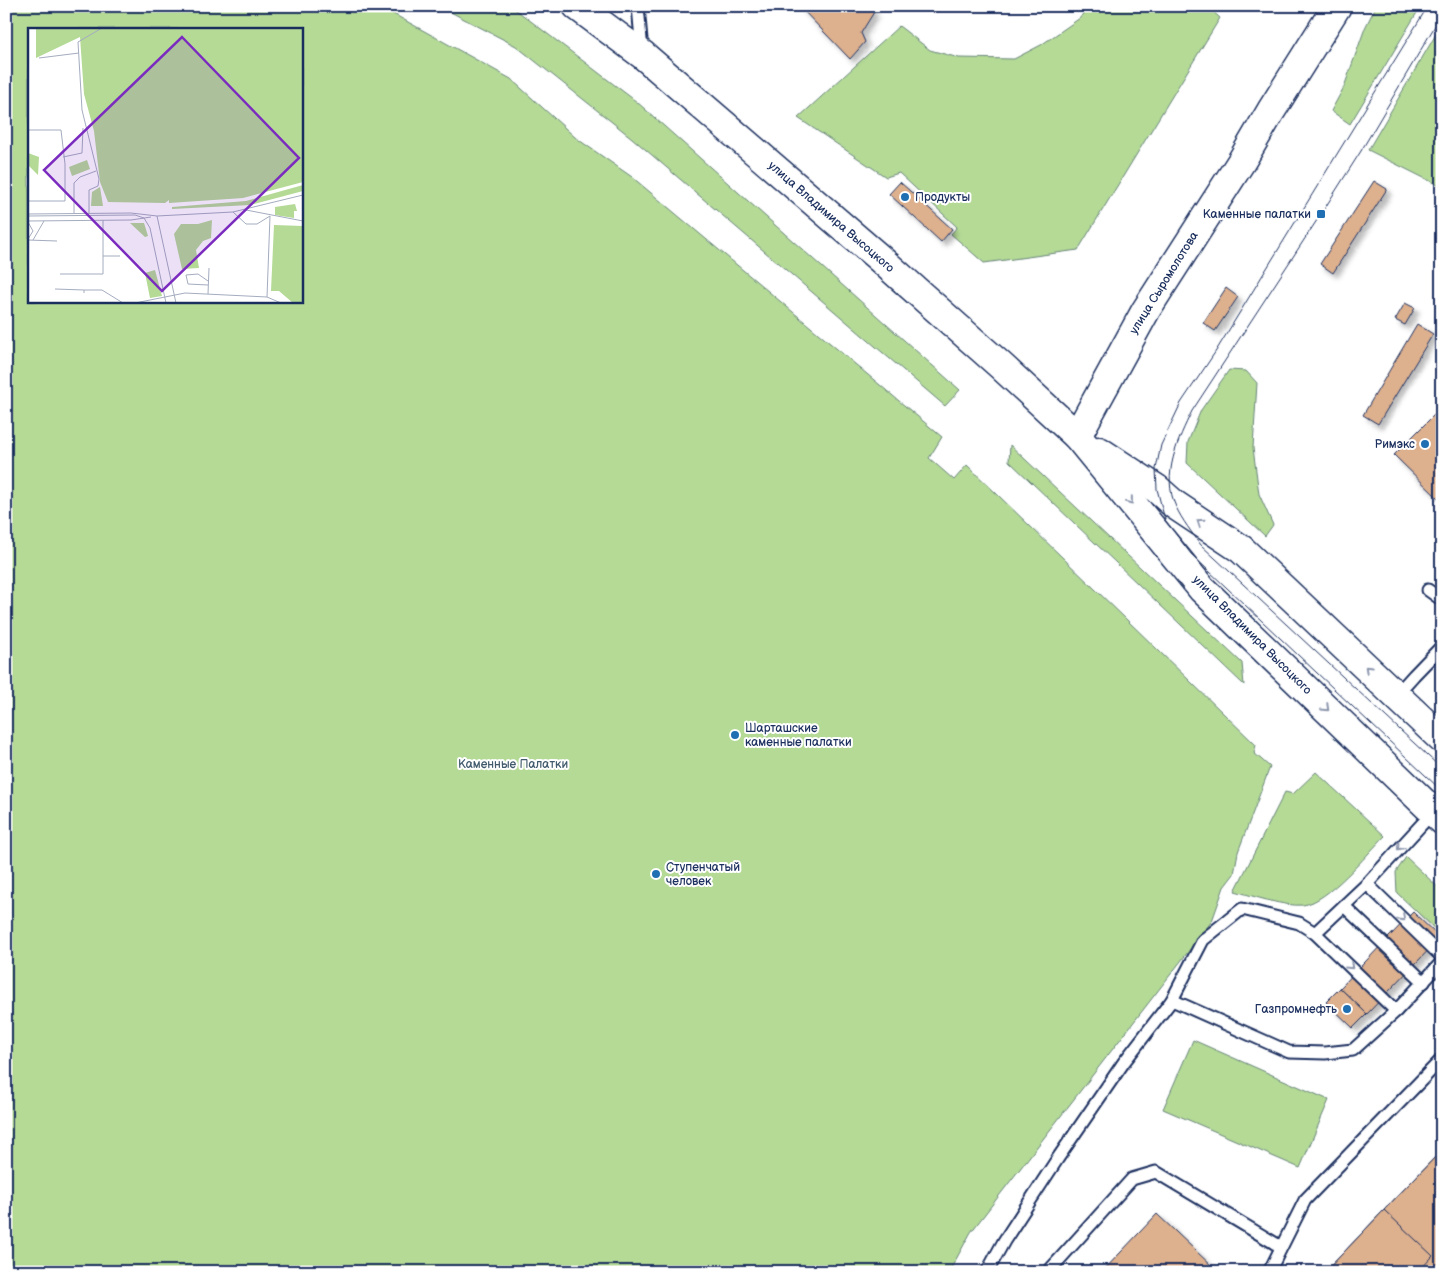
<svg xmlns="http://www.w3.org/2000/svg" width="1448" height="1278" viewBox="0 0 1448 1278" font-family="'Balsamiq Sans',sans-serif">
<defs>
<filter id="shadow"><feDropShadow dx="4.5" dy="4.5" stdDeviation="2.5" flood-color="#0004"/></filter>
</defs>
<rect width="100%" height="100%" fill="#fff"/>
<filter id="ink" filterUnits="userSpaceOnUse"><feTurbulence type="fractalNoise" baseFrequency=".02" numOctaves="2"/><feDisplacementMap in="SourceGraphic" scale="10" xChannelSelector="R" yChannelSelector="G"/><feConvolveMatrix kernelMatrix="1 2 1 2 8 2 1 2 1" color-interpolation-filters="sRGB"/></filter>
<g filter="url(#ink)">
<g fill="#b4da96" stroke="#68847a" fill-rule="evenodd">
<path d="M6,6h373l132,73 65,59 56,39 310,260 -13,21 25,22 13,-15 289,280 -2,8 16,14 -32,85 -4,22 -10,13 -12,34 -241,311 -22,40h-943zM29,29h272v272h-272z"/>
<polygon points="439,6 511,6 637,102 960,390 945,406 632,138 516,46"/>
<polygon points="1088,6 1207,6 1220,18 1078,250 984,263 951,234 957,227 899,173 886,177 798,118 899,26 930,50 959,58 1014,59 1041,45 1080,18"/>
<polygon points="1376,6 1421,6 1350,124 1331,111 1344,87 1365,28"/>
<polygon points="1442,24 1442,187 1368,150"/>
<polygon points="1229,370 1246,371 1257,383 1253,448 1259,494 1273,525 1265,536 1187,463 1188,442 1201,410"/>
<polygon points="1010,445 1242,663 1244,685 1009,461"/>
<path d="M1316,772l69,64c-18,18 -57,66 -82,69 -18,2 -50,-9 -68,-14l50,-99 8,2z"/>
<polygon points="1406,857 1442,891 1442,930 1437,931 1397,893 1396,872"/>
<polygon points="1193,1040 1329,1100 1300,1168 1163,1109"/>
</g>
<g fill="#ddb08e" stroke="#1b2f5e" filter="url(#shadow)">
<polygon points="799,6 869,6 874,12 861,33 865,42 850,59"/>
<polygon points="1374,181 1387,189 1333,273 1320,264"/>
<polygon points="900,182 952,229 941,242 889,194"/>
<polygon points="1226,288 1238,297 1215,331 1203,323"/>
<polygon points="1405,303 1415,308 1405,325 1395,320"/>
<polygon points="1417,324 1433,334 1378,424 1363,415"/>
<polygon points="1442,407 1442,502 1394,455"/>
<polygon points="1413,912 1440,938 1367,1014 1340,988"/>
<polygon points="1340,988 1367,1014 1353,1028 1326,1002"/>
<polygon points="1442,1150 1442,1247 1433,1256 1384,1210"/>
<polygon points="1442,1150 1442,1272 1325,1272 1384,1210"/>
<polygon points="1384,1210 1433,1256 1418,1272 1325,1272"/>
<polygon points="1157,1214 1214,1268 1211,1272 1102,1272"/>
</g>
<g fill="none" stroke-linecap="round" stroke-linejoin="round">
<g stroke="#1b2f5e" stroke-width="15">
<g id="service">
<polyline points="638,6 642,51"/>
<polyline points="1428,590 1442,600"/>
<polyline points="1396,695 1414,675 1442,646"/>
<polyline points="1367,884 1442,957"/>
<polyline points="1344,906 1424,982"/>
<polyline points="1315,933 1396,1011"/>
<polyline points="1172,1000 1289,1052 1325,1053 1353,1050 1396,1011 1442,962"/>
<polyline points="987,1272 1004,1241 1058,1158 1124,1062 1172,1000 1203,940 1242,909 1299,923 1315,933 1367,884 1433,812"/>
<polyline points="1048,1272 1132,1179 1156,1172 1281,1247"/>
<polyline points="1269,1272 1305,1200 1442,1059"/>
</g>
</g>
<g stroke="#1b2f5e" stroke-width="31">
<polyline id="tertiary" points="1077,436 1146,310 1241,162 1271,111 1337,6"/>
</g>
<g stroke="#1b2f5e" stroke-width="31">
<g id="secondary">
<polyline points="577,6 643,55 878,257 1000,365 1077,436 1202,589 1442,820"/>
<polyline points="1099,451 1157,489 1175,505 1241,549 1442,739"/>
</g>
</g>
<use href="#service" stroke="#fff" stroke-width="11"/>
<use href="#tertiary" stroke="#fff" stroke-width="28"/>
<use href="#secondary" stroke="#fff" stroke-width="28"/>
<g stroke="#1b2f5e" stroke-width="1">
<polyline points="1428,6 1216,351 1181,403 1161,445 1156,469 1157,489 1165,520 1191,554 1442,791"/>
<path d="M1442,14l-81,137 -40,63 -129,197c-14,29 -31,64 -16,96 6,13 16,26 25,38l241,224"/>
</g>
</g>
<defs><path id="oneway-chevron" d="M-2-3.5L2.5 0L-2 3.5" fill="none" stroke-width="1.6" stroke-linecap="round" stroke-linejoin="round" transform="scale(1.25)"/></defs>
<g stroke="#8d97ae">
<use href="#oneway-chevron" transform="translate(1130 501) rotate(51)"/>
<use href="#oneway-chevron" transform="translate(1200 522) rotate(-146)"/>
<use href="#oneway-chevron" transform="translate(1368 669) rotate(-137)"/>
<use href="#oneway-chevron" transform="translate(1326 708) rotate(44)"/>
<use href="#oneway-chevron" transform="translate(1400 847) rotate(132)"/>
<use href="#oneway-chevron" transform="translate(1402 918) rotate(44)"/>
<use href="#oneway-chevron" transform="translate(1350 966) rotate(44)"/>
</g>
</g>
<g fill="#1f6fb2" stroke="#fff" stroke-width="2">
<circle cx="905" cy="197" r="5"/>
<rect x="1316" y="209" width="10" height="10" rx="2.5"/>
<circle cx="1425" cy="444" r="5"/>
<circle cx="735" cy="735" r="5"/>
<circle cx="656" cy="874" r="5"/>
<circle cx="1347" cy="1009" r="5"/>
</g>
<g text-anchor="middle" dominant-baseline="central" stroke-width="4" stroke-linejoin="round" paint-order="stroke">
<g font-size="12" fill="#1b2f5e" stroke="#fff" text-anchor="start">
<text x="915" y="197">Продукты</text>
<text x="1311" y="214" text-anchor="end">Каменные палатки</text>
<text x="1415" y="444" text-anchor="end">Римэкс</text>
<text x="745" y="728">Шарташские<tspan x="745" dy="14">каменные палатки</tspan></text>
<text x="666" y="867">Ступенчатый<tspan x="666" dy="14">человек</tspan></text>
<text x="1337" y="1009" text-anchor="end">Газпромнефть</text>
</g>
<g font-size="12" fill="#1b2f5e" stroke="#fff">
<text transform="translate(831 217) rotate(41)">улица Владимира Высоцкого</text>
<text transform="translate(1164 283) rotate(-58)">улица Сыромолотова</text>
<text transform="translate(1252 635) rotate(45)">улица Владимира Высоцкого</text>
</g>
<g font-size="12" fill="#415a6c" stroke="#fff">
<text x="513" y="764">Каменные Палатки</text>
</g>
</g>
<g transform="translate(28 28)">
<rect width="275" height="275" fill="#fff"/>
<path d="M8,0h267v154l-60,16 -74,5v-3l-4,3 -57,-1 -8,-20 -6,-51 -10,-37 -4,-57 -44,21zM0,125l11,4 -1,18 -10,-10zM59,132l3,9 -18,7 -3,-9zM275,157v6l-53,14 -78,4v-2l74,-6zM72,159l3,19h-12l1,-14zM267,176l2,7h-3v7l-19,-3v-8zM184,192l-1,18 -8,3 -7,9 3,18 -17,1 -8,-35 7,-10h17zM102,195h14l4,13 -3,1zM246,197l29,1v77h-10l-14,-12h-8zM127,242l7,26 -12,2 -5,-25z" fill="#b4da96"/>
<path fill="none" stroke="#a4acbf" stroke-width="1" d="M11,30l40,-5M0,102h33l4,34v37h-37M35,129l19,-4 1,-25M218,182l57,11M205,184l13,12h11l13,-8M46,185v-30l6,-6 16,-6M61,185v-23l9,-4 1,-7 -17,-69 -4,-68 24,-14M0,186l103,-1 26,3 76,-4 70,-17M0,188l107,-1 9,3 6,10 16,75M129,188l19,87M0,193l103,-1 20,-3M0,194l5,9 -5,8M0,212l29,1M5,212l11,-19M75,228h17M32,246h43v-54M180,257l-20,-1 -2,-9 12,-1 10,7M27,261l29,1M56,265v-3h18l21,13M180,266l1,-26M239,269l14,6M107,275l50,-10 82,4 3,-81"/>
<path fill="#7b2cbf" fill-opacity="0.15" stroke="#7b2cbf" stroke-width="2.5" d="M154,9l117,121 -137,133 -118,-121z"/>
<rect width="275" height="275" fill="none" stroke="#1b2f5e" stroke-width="2.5"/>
</g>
<rect width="1448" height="1278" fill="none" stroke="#fff" stroke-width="25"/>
<rect x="12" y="12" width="1423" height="1253" fill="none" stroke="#1b2f5e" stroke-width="2" filter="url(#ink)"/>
</svg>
